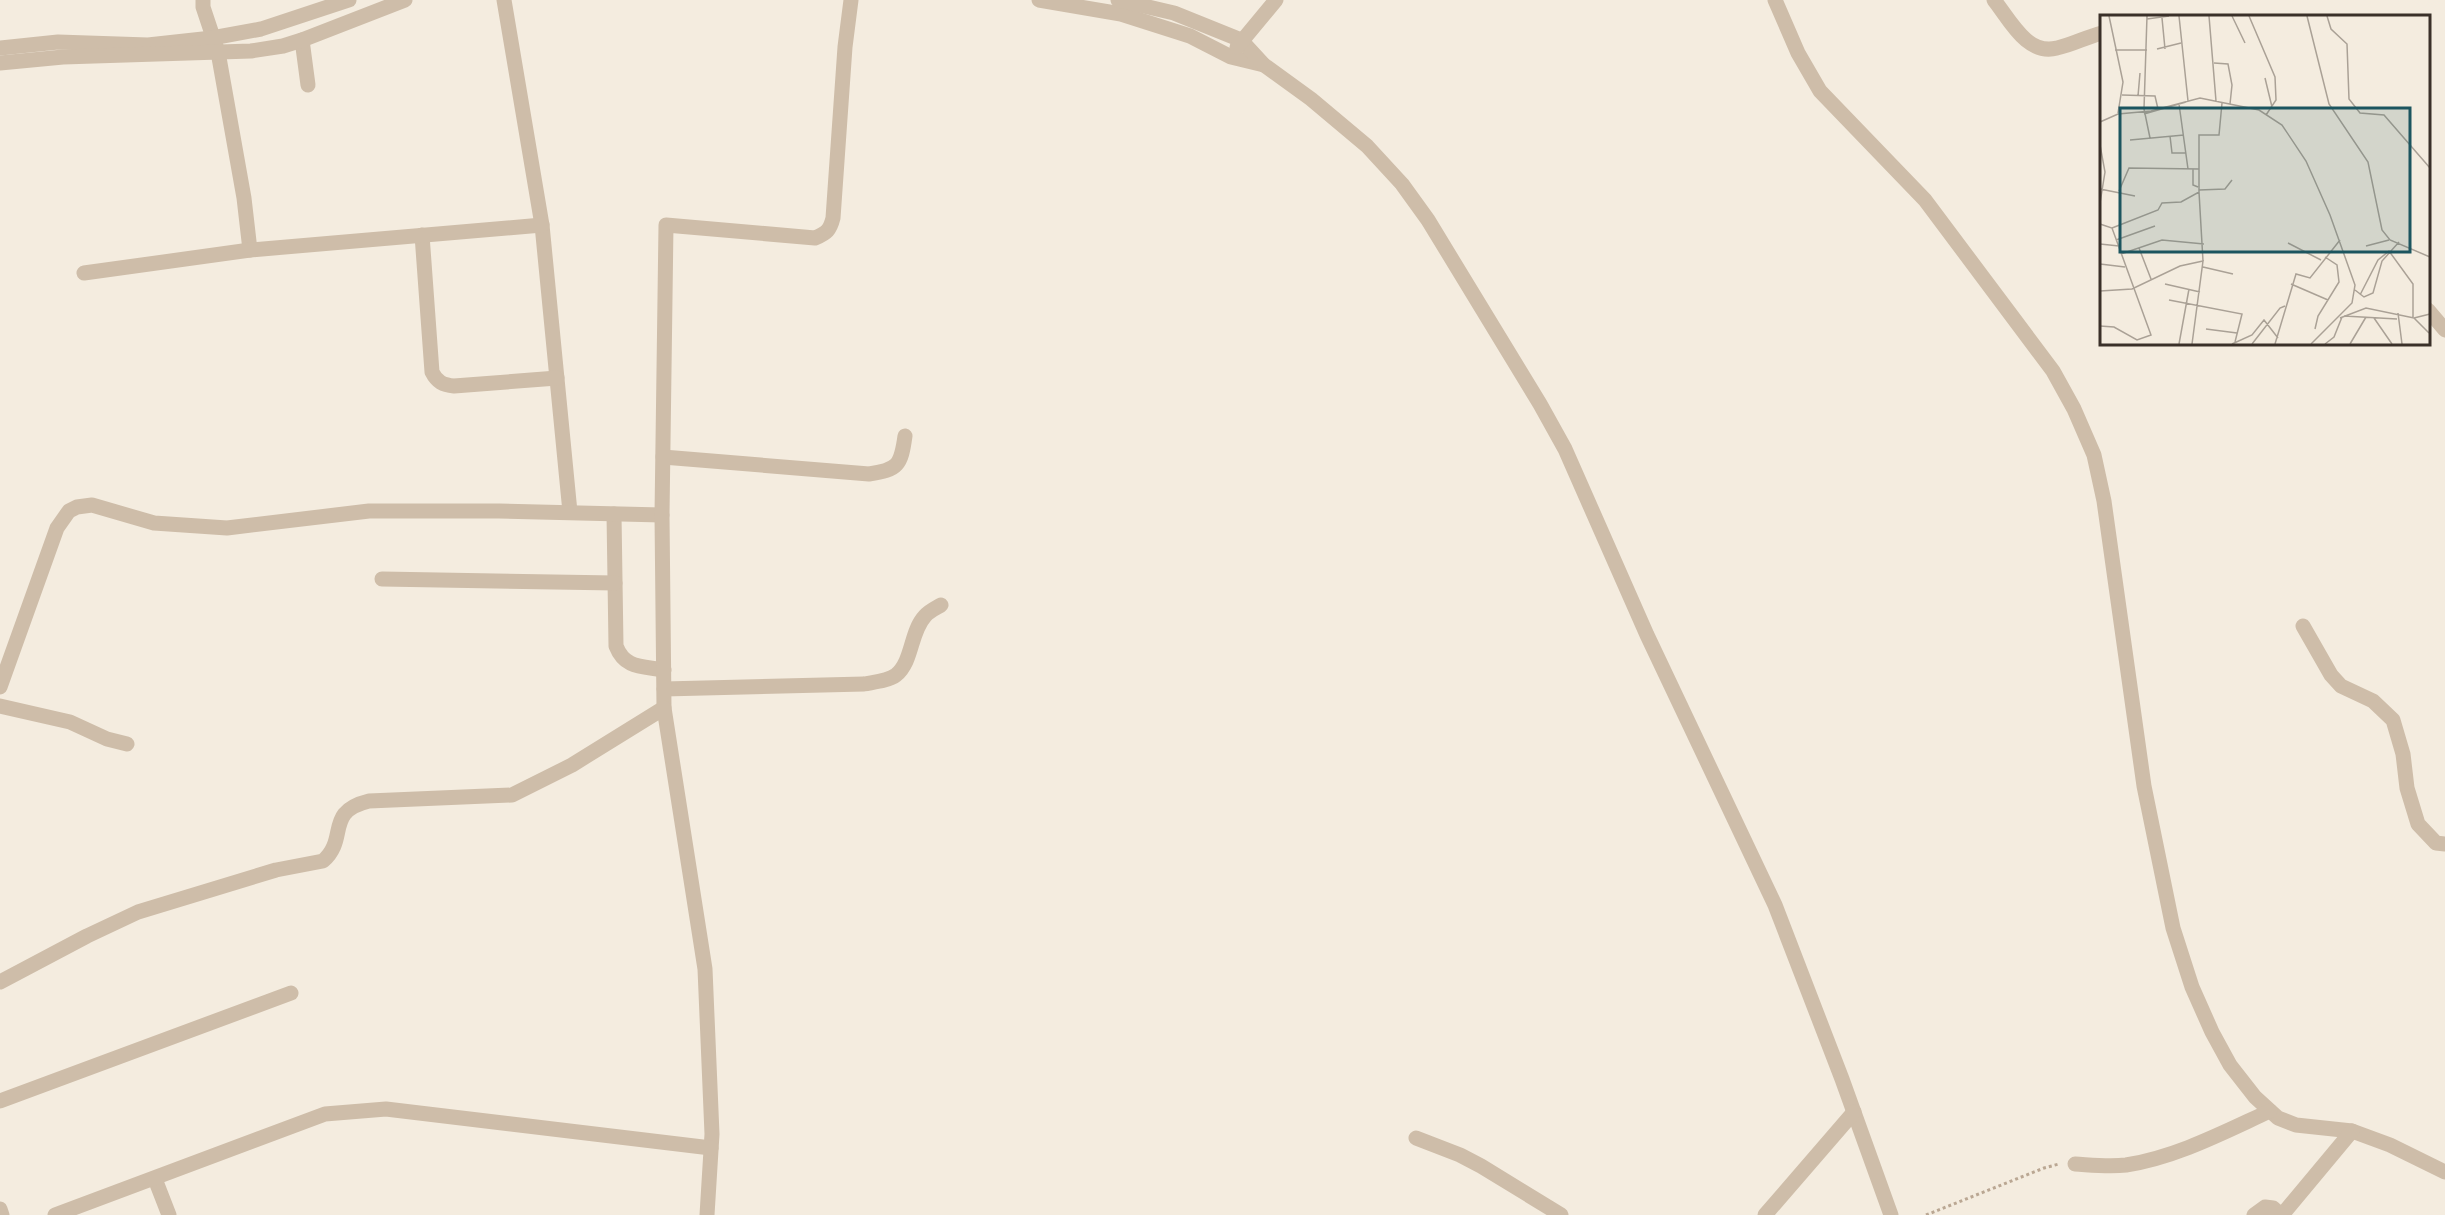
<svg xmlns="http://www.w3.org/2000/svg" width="2445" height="1215" viewBox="0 0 2445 1215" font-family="'Fira Sans',sans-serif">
<rect width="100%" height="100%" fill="#f4ecdf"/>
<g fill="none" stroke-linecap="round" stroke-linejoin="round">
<polyline stroke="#baa793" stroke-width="3" stroke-dasharray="3 3" stroke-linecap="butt" points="1926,1215 2044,1168 2059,1164"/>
<g stroke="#cebda9" stroke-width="15">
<polyline points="203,0 203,7 218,52 244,198 250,250"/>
<polyline points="504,0 542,225 570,512"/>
<polyline points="1039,0 1121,14 1190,36 1231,57 1264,65"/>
<polyline points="1118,0 1174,13 1241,40 1264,65 1311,99 1367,146 1402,184 1428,220 1540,404 1565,449 1647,635 1775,905 1842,1079 1891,1215"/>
<polyline points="1775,0 1798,53 1820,91 1925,200 2053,371 2074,409 2094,455 2104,501 2144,786 2173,928 2192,987 2212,1032 2230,1065 2255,1097 2278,1118 2296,1125 2352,1131 2390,1145 2445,1172"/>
<path d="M1994,0c16,20 33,56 63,48 15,-3 29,-11 45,-15"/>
<polyline points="302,40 308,85"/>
<polyline points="1237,47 1276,0"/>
<polyline points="0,48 58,42 148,45 212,38 261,29 349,0"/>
<polyline points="0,63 63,57 251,51 283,46 302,40 405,0"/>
<path d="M422,235l10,137c5,10 11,13 22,14l103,-8"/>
<polyline points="84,273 250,250 542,225"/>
<polyline points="2428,310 2445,330"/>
<path d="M663,457l206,17c29,-4 32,-9 36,-38"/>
<path d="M614,514l2,132c9,23 26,20 48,24"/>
<polyline points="382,579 615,583"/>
<polyline points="2303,626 2331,675 2341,686 2373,701 2393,720 2403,754 2407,788 2418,824 2436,843 2445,844"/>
<polyline points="0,687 57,528 69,511 77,507 92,505 154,523 227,528 369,511 499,511 662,515"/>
<path d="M664,689l200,-5c10,-2 24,-3 32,-9 17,-14 14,-43 29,-59 4,-5 11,-8 16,-11"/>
<polyline points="0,706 70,722 107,739 127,744"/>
<path d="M664,708l-2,-193 4,-290 149,13c12,-5 15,-8 18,-20l12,-171 6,-47"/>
<path d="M0,982l87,-46 51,-24 138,-42 47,-9c26,-23 1,-49 46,-60l143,-6 60,-30 92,-57 41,261 7,165 -5,81"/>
<polyline points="0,1101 291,993"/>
<polyline points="1416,1138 1460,1155 1481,1166 1561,1215"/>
<path d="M2075,1164c17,1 34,3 51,1 51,-8 98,-33 144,-54"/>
<polyline points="155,1179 169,1215"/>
<polyline points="0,1209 2,1215"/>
<polyline points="55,1215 325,1114 386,1109 711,1148"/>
<polyline points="1765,1215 1854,1112"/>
<polyline points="2254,1215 2265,1207 2273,1208 2281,1215"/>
<polyline points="2282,1215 2352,1131"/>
</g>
</g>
<g transform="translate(2100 15)">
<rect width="330" height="330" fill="#f4ecdf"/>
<path fill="none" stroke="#aaa196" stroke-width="1.5" d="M9,1l14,66 -5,31M47,1l-3,93 6,29M79,1l9,85M109,1l7,85M132,1l13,27M149,1l26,61 1,23 -10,15M207,1l22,88 39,58 14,68 8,10 40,17M227,1l4,13 16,15 2,55 11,14 24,2 46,53M62,3l3,31M47,4l22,-3M57,34l24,-6M15,35h32M114,48l14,1 4,21 -2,19M165,63l7,29M22,80l33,1 3,13M38,81l2,-23M79,89l9,65M44,99l42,-12M0,107l18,-8 33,-3 49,-13 59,12 23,15 24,36 24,54 25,70 -3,18 -41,41M70,121l2,17h14M30,125l54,-5M0,130l5,27 -5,31M93,154v16l5,2M0,174l35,7M99,175l26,-1 7,-9M19,176l10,-23 70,1M99,177v-57h20l3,-32M0,209l12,4 39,107 -14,5 -23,-13 -14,-1M12,213l46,-18 4,-7 19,-1 18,-10 4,69M16,225l39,-14M188,228l33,17M0,229l19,2M266,231l23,-6M39,233l12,31M21,239l41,-14 42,4M0,249l25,3M103,252l30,7M65,269l35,8M191,269l37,16M255,275l9,7 9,-4 9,-32 17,-19M0,276l32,-2 48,-23 23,-5 -11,83M260,280l18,-35 11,-9 24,33v33M69,285l73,14 -7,28M298,298l4,31M244,301l53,3M240,303l26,-10 48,10 16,-4M274,303l18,26M314,303l15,15M106,314l31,4M215,314l3,-13 21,-34 -2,-17 -12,-8M79,329l10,-55M132,329l20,-9 12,-15 14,18M152,329l28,-36 5,-2M175,329l21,-70 14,4 30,-38M225,329l9,-7 8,-20M250,329l16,-27"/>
<path fill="#1c555f" fill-opacity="0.15" stroke="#1c555f" stroke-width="3" d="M20,93h290v144h-290z"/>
<rect width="330" height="330" fill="none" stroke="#3a3029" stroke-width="3"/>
</g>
</svg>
